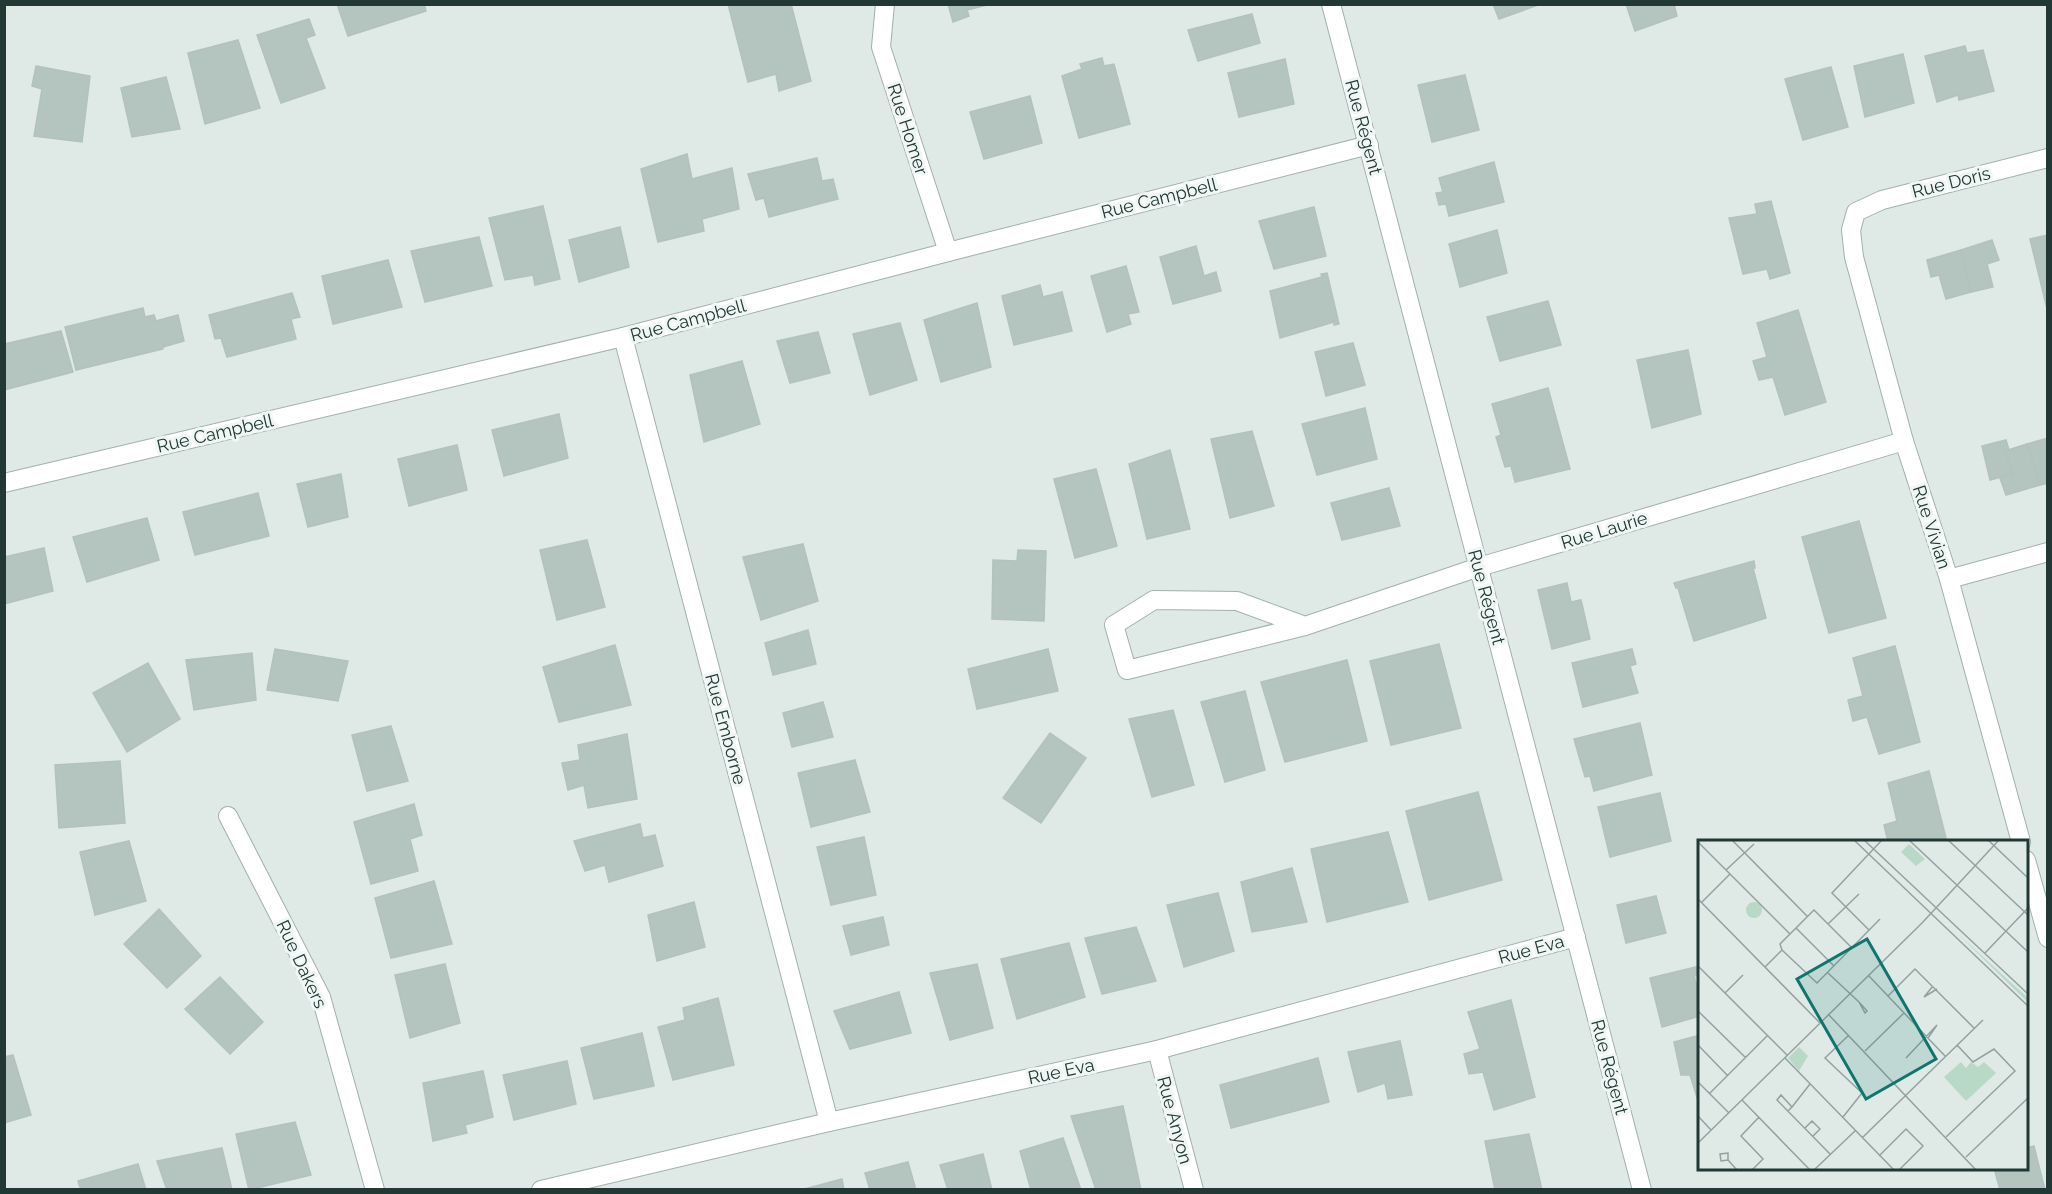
<svg xmlns="http://www.w3.org/2000/svg" width="2052" height="1194" viewBox="0 0 2052 1194" font-family="Raleway,sans-serif">
<rect width="100%" height="100%" fill="#dfe9e6"/>
<g fill="#b4c4bf" stroke="#b2c2be" stroke-width="1.5">
<polygon points="337,4 424,4 426,11 348,36"/>
<polygon points="728,4 791,4 811,81 779,91 776,74 748,82"/>
<polygon points="948,4 991,4 967,10 969,16 953,22"/>
<polygon points="1493,4 1541,4 1499,19"/>
<polygon points="1626,4 1674,4 1677,16 1635,31"/>
<polygon points="1252,14 1260,43 1198,61 1188,30"/>
<polygon points="309,19 315,35 306,38 325,88 281,103 257,35"/>
<polygon points="238,40 260,108 205,124 188,53"/>
<polygon points="1965,46 1967,53 1983,50 1994,91 1959,100 1958,95 1937,102 1925,56"/>
<polygon points="1903,54 1914,103 1865,117 1854,66"/>
<polygon points="1102,58 1104,66 1114,64 1130,124 1079,138 1062,76 1082,69 1080,64"/>
<polygon points="1285,59 1294,104 1239,117 1228,73"/>
<polygon points="36,66 90,76 82,142 34,136 42,89 32,86"/>
<polygon points="1831,67 1848,127 1803,140 1785,79"/>
<polygon points="1465,75 1479,130 1432,142 1418,85"/>
<polygon points="166,77 180,129 132,137 121,88"/>
<polygon points="1030,96 1042,143 984,159 970,112"/>
<polygon points="687,154 692,179 732,168 739,209 702,219 704,231 658,242 641,169"/>
<polygon points="817,158 822,181 833,179 838,199 769,217 764,198 756,200 748,174"/>
<polygon points="1494,162 1504,202 1449,216 1446,204 1439,205 1436,193 1443,192 1439,178"/>
<polygon points="1771,201 1790,273 1770,279 1767,269 1743,274 1729,218 1757,214 1755,204"/>
<polygon points="543,206 560,279 535,285 533,275 505,280 489,218"/>
<polygon points="1314,207 1326,256 1274,269 1259,221"/>
<polygon points="620,227 629,267 579,282 569,240"/>
<polygon points="1497,230 1507,273 1460,287 1449,244"/>
<polygon points="2048,235 2048,313 2030,239"/>
<polygon points="479,237 492,286 425,302 411,251"/>
<polygon points="1992,240 1999,260 1987,264 1993,287 1971,292 1961,250"/>
<polygon points="1196,246 1204,276 1216,272 1221,291 1173,304 1160,257"/>
<polygon points="1961,250 1971,292 1946,299 1939,275 1931,277 1927,260"/>
<polygon points="388,260 402,307 333,324 322,276"/>
<polygon points="1126,266 1139,312 1128,314 1131,324 1107,332 1091,276"/>
<polygon points="1327,273 1339,324 1334,325 1334,322 1280,338 1270,291 1322,277 1321,274"/>
<polygon points="1040,285 1043,297 1062,292 1072,331 1014,345 1002,296"/>
<polygon points="292,293 300,317 291,319 296,339 227,357 221,338 215,339 209,315"/>
<polygon points="1548,301 1561,345 1500,361 1487,317"/>
<polygon points="977,303 991,367 941,382 924,320"/>
<polygon points="143,308 145,317 154,315 156,321 178,315 184,341 163,347 163,349 76,370 65,327"/>
<polygon points="1798,310 1826,402 1785,415 1773,377 1759,380 1753,361 1767,357 1757,323"/>
<polygon points="900,323 917,380 870,395 853,334"/>
<polygon points="61,331 73,372 4,390 4,344"/>
<polygon points="818,332 830,373 790,383 777,341"/>
<polygon points="1353,343 1365,385 1326,396 1315,352"/>
<polygon points="1688,350 1701,414 1652,428 1637,360"/>
<polygon points="742,361 760,424 704,442 690,375"/>
<polygon points="1548,388 1570,469 1515,482 1511,466 1505,467 1496,437 1501,435 1492,404"/>
<polygon points="1365,408 1377,459 1317,475 1302,424"/>
<polygon points="559,414 568,458 504,476 492,430"/>
<polygon points="1252,431 1274,506 1230,518 1211,439"/>
<polygon points="2048,438 2048,483 2040,485 2027,444"/>
<polygon points="2006,440 2009,450 2005,451 2013,474 1990,480 1982,446"/>
<polygon points="2027,444 2040,485 2006,495 2000,478 2013,474 2005,451"/>
<polygon points="457,445 467,490 409,506 398,459"/>
<polygon points="1170,450 1190,529 1147,539 1129,464"/>
<polygon points="1096,469 1117,546 1075,558 1054,479"/>
<polygon points="341,474 348,517 308,527 297,484"/>
<polygon points="1389,488 1400,526 1342,540 1331,503"/>
<polygon points="258,493 269,536 195,555 183,512"/>
<polygon points="147,518 159,560 87,582 73,537"/>
<polygon points="1859,521 1886,618 1829,633 1802,537"/>
<polygon points="587,540 605,607 557,620 540,550"/>
<polygon points="803,544 818,601 761,620 743,557"/>
<polygon points="44,548 53,591 4,604 4,557"/>
<polygon points="1018,550 1046,551 1044,621 992,619 993,560 1017,561"/>
<polygon points="1754,561 1755,568 1753,568 1766,618 1694,641 1678,588 1676,588 1674,583"/>
<polygon points="1567,583 1571,602 1581,600 1590,639 1552,649 1538,590"/>
<polygon points="808,630 816,664 773,675 765,643"/>
<polygon points="1439,644 1461,728 1391,745 1370,661"/>
<polygon points="615,645 631,705 559,722 543,667"/>
<polygon points="1895,646 1920,742 1879,754 1867,717 1853,721 1848,700 1863,696 1853,658"/>
<polygon points="275,649 348,661 338,701 267,690"/>
<polygon points="1048,649 1058,691 977,709 968,669"/>
<polygon points="1632,649 1636,664 1630,666 1638,693 1583,707 1572,663"/>
<polygon points="252,653 256,700 194,710 186,660"/>
<polygon points="1347,660 1367,741 1285,762 1261,682"/>
<polygon points="148,663 180,719 127,752 93,693"/>
<polygon points="1245,691 1265,770 1225,782 1201,702"/>
<polygon points="823,702 833,737 792,747 783,713"/>
<polygon points="1173,710 1194,785 1152,797 1129,719"/>
<polygon points="1640,723 1652,775 1594,791 1590,776 1585,777 1574,739"/>
<polygon points="391,726 408,781 367,791 352,735"/>
<polygon points="1050,733 1086,758 1041,823 1003,798"/>
<polygon points="627,734 637,799 588,808 584,785 568,790 562,763 580,760 578,745"/>
<polygon points="855,760 870,812 811,827 798,773"/>
<polygon points="120,761 125,823 59,828 55,765"/>
<polygon points="1929,771 1947,842 1888,842 1884,825 1897,821 1888,783"/>
<polygon points="1478,792 1502,880 1429,900 1406,811"/>
<polygon points="1660,793 1671,841 1610,857 1598,807"/>
<polygon points="414,804 422,835 410,839 418,871 371,884 354,822"/>
<polygon points="640,824 643,838 655,835 663,866 609,882 605,865 585,871 574,841"/>
<polygon points="1388,832 1408,902 1327,922 1311,849"/>
<polygon points="864,837 876,895 831,905 817,847"/>
<polygon points="129,841 146,901 95,915 80,852"/>
<polygon points="1292,868 1307,922 1252,932 1241,882"/>
<polygon points="434,881 452,944 391,958 375,898"/>
<polygon points="1218,893 1234,951 1184,967 1167,905"/>
<polygon points="1656,896 1666,933 1626,943 1617,905"/>
<polygon points="694,902 705,947 657,961 648,915"/>
<polygon points="159,909 201,956 167,988 124,944"/>
<polygon points="883,917 889,945 851,955 843,926"/>
<polygon points="1136,927 1156,981 1102,994 1085,938"/>
<polygon points="1069,943 1085,997 1017,1019 1001,959"/>
<polygon points="445,964 460,1023 410,1038 395,975"/>
<polygon points="977,964 993,1028 950,1040 930,973"/>
<polygon points="1700,966 1700,975 1694,976 1700,996 1700,1016 1662,1027 1650,978"/>
<polygon points="220,977 263,1022 230,1054 185,1009"/>
<polygon points="899,992 911,1033 850,1049 834,1011"/>
<polygon points="718,998 734,1065 673,1080 658,1027 685,1020 683,1008"/>
<polygon points="1511,1000 1535,1097 1494,1110 1483,1072 1469,1074 1464,1054 1480,1049 1468,1012"/>
<polygon points="642,1033 654,1086 594,1099 581,1048"/>
<polygon points="1700,1035 1700,1104 1699,1104 1690,1075 1681,1075 1674,1042"/>
<polygon points="1400,1041 1412,1095 1388,1099 1385,1083 1358,1092 1348,1052"/>
<polygon points="13,1055 31,1115 4,1123 4,1057"/>
<polygon points="1318,1058 1329,1102 1231,1128 1220,1085"/>
<polygon points="567,1061 576,1104 514,1120 503,1075"/>
<polygon points="483,1071 493,1117 465,1125 467,1133 433,1141 423,1083"/>
<polygon points="1123,1106 1141,1190 1096,1190 1071,1116"/>
<polygon points="295,1122 311,1175 249,1190 236,1134"/>
<polygon points="1529,1134 1542,1190 1495,1190 1485,1141"/>
<polygon points="1063,1138 1081,1190 1031,1190 1020,1151"/>
<polygon points="2034,1146 2045,1190 2000,1190 1994,1168 2026,1168 2026,1148"/>
<polygon points="222,1148 232,1190 167,1190 157,1161"/>
<polygon points="983,1154 992,1190 948,1190 940,1165"/>
<polygon points="908,1162 916,1190 870,1190 865,1173"/>
<polygon points="138,1164 146,1190 81,1190 78,1181"/>
<polygon points="842,1179 844,1190 801,1190"/>
</g>
<g fill="none" stroke-linecap="round" stroke-linejoin="round">
<g stroke="#a2b0ad" stroke-width="20">
<g id="street">
<polyline points="885,4 881,47 948,252"/>
<polyline points="1331,4 1642,1190"/>
<polyline points="623,337 829,1122"/>
<polyline points="4,483 623,337 948,252 1369,145"/>
<polyline points="1949,579 2048,552"/>
<polyline points="1305,626 1237,601 1154,600 1114,625 1127,670 1305,626 1479,567 1904,441"/>
<polyline points="228,816 321,997 375,1190"/>
<polyline points="2021,842 1949,579 1904,441 1854,257 1851,230 1856,212 1882,200 2048,158"/>
<polyline points="2026,860 2048,938"/>
<polyline points="1157,1050 1194,1190"/>
<polyline points="541,1190 829,1122 1157,1050 1576,937"/>
</g>
</g>
<use href="#street" stroke="#fff" stroke-width="18"/>
</g>
<g text-anchor="middle" dominant-baseline="central" stroke-width="6" stroke-linejoin="round" paint-order="stroke">
<g font-size="18" fill="#213835" stroke="#eff6f4">
<text transform="translate(1364 127) rotate(75)">Rue Régent</text>
<text transform="translate(908 129) rotate(72)">Rue Homer</text>
<text transform="translate(1951 182) rotate(-14)">Rue Doris</text>
<text transform="translate(1159 198) rotate(-14)">Rue Campbell</text>
<text transform="translate(688 320) rotate(-15)">Rue Campbell</text>
<text transform="translate(215 433) rotate(-13)">Rue Campbell</text>
<text transform="translate(1932 527) rotate(72)">Rue Vivian</text>
<text transform="translate(1604 530) rotate(-17)">Rue Laurie</text>
<text transform="translate(1487 597) rotate(75)">Rue Régent</text>
<text transform="translate(726 729) rotate(75)">Rue Emborne</text>
<text transform="translate(1531 949) rotate(-15)">Rue Eva</text>
<text transform="translate(302 964) rotate(65)">Rue Dakers</text>
<text transform="translate(1610 1067) rotate(75)">Rue Régent</text>
<text transform="translate(1061 1071) rotate(-12)">Rue Eva</text>
<text transform="translate(1175 1120) rotate(75)">Rue Anyon</text>
</g>
</g>
<g transform="translate(1698 840)">
<rect width="330" height="330" fill="#dfe9e6"/>
<path d="M211,4l16,15 -9,7 -15,-14zM48 70a8 8 0 1 1 16 0a8 8 0 1 1-16 0ZM259,93l71,65v4l-16,-15zM101,207l9,9 -9,15 -11,-13zM263,222l5,6 5,-6 7,5 6,-5 12,11 -30,28 -22,-24z" fill="#b9d9c7"/>
<path fill="none" stroke="#93a29f" stroke-width="1.5" d="M34,0l75,76M156,0l174,166M166,0l164,154M211,0l119,112M250,0l80,75M290,0l40,38M0,2l92,92M28,30l28,-26M0,59l122,124M3,63l29,-29M130,84l31,-30M98,88l38,38M171,90l-37,-37 50,-53M84,110l35,33 63,-64M84,110l-2,-6 34,-34 38,38M287,113l43,-45M0,126l89,89M67,127l17,-17M130,133l31,29 8,9 -2,2 -6,-11M170,135l77,81M235,146l-9,11 13,-8M27,153l18,-18M190,156l27,-27 59,59M0,171l48,47M130,174l148,156M0,205l30,31M167,211l39,-38M87,218l109,112M208,218l31,-33 -9,13M0,242l31,31M11,254l58,-58M44,260l68,70M94,267l18,-23M90,271l4,-4 -11,-12 -4,5 53,54M0,276l13,14M145,277l19,-24 -37,-35 24,-23M107,288l7,-7 8,8 -7,7M248,297l69,-66 -21,-22 -21,13 -16,-17M164,298l121,-118M0,303l224,-220 77,-83M181,316l27,-27 17,17 -24,24M268,317l62,-59M30,320l-7,1 -1,-7 8,-1v7l9,10M54,330l11,-11 -22,-23 18,-19M116,330l41,-39"/>
<path fill="#0f766e" fill-opacity="0.15" stroke="#0f766e" stroke-width="3" d="M169,99l69,120 -70,40 -69,-120z"/>
<rect width="330" height="330" fill="none" stroke="#213835" stroke-width="3"/>
</g>
<rect width="2052" height="1194" fill="none" stroke="#213835" stroke-width="12"/>
</svg>
